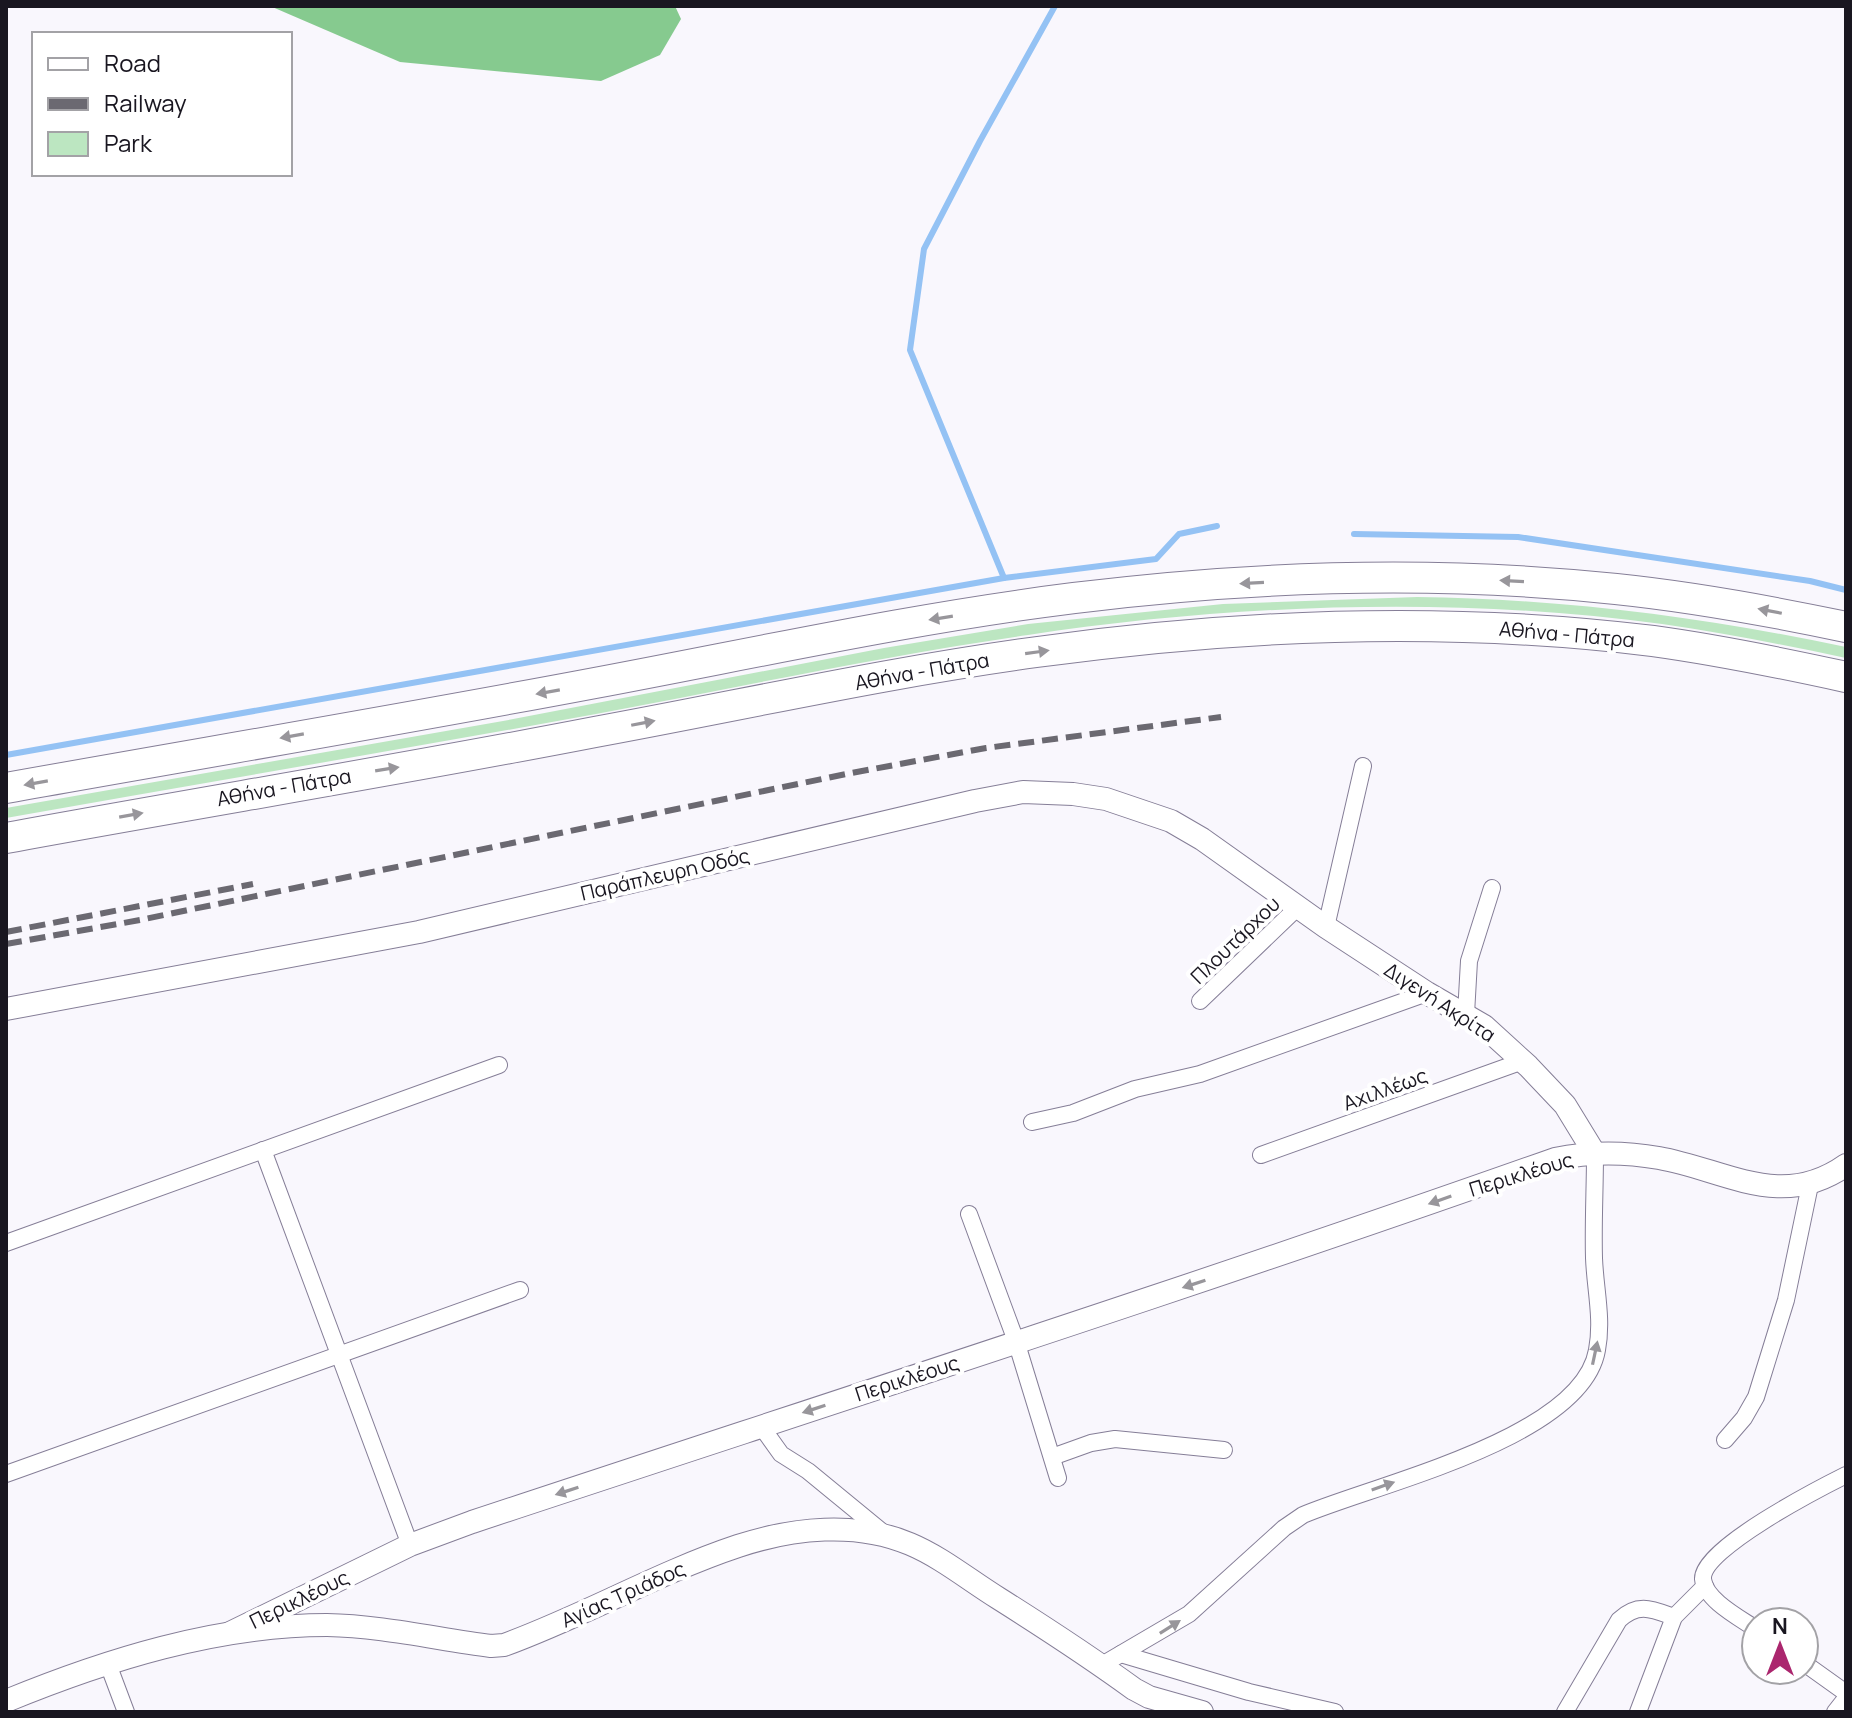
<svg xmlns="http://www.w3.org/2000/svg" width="1852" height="1718" viewBox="0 0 1852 1718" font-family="Manrope,sans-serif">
<rect width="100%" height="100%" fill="#f9f7fd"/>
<path fill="#bce6c1" d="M1417,597c145,2 287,20 429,50v11c-61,-13 -122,-25 -184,-34 -203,-28 -431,-20 -634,11 -145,21 -288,52 -432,79 -197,36 -394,69 -590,104v-10l497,-87 381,-73 144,-24 195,-20z"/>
<polygon fill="#86ca8f" points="270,6 675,6 681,19 660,55 601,81 400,62"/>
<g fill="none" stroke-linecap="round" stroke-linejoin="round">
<g stroke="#94c2f4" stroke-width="6">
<polyline points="1354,534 1518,537 1810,581 1846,590"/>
<polyline points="1004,578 910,350 924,249 980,141 1055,6"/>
<polyline points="6,755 1004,578 1156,559 1179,534 1217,526"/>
</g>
<g stroke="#857e97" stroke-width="18">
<g id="street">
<polyline points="1326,927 1363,766"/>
<polyline points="1200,1001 1297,908"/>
<polyline points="1466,1014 1469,961 1492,888"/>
<polyline points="1032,1122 1073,1113 1135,1089 1200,1074 1427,993"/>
<polyline points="263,1150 410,1545"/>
<polyline points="1261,1155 1523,1061"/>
<polyline points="969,1214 1016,1341 1058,1478"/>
<polyline points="6,1243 499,1065"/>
<polyline points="761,1426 781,1454 808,1471 886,1535"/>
<polyline points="1725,1440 1744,1418 1756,1397 1786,1300 1810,1185"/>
<polyline points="1052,1457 1091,1443 1115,1439 1224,1450"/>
<polyline points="6,1474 520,1290"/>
<path d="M1756,1629c-16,-11 -51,-29 -53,-50 -2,-30 117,-91 143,-104"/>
<polyline points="1121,1654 1249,1692 1335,1712"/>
<polyline points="1804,1663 1846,1693"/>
<polyline points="108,1664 126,1712"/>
<path d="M1102,1665l87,-51 95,-86 19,-13c73,-31 279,-77 294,-165 6,-31 -2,-62 -3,-92 -1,-35 1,-70 1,-104"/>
<path d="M1565,1712l54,-92c19,-18 33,-11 55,-3"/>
<polyline points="1638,1712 1674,1617 1705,1586"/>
<polyline points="1835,1712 1846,1698"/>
</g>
</g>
<g stroke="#857e97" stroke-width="24">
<g id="secondary">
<polyline points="6,1009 419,932 975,801 1023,792 1073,794 1106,799 1171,821 1202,839 1326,927 1427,993 1484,1026 1528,1066 1565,1105 1595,1154"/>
<path d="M230,1633l180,-88 62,-23c362,-120 724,-236 1083,-363 33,-7 70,-7 104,-1 67,12 122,53 187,7"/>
<path d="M6,1701c100,-41 211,-76 321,-76 54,1 110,14 164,21l13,-1c80,-29 153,-72 234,-99 55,-18 118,-25 172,-2 31,13 59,36 88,54 46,29 92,59 136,91l15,8 53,15"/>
</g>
</g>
<g stroke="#857e97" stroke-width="32">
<g id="highway">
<path d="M6,788c196,-35 393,-68 589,-105 160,-30 318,-65 479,-85 179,-22 362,-28 542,-9 77,8 154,22 230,38"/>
<path d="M6,838c196,-36 393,-68 589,-106 147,-27 294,-60 442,-80 203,-28 412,-36 616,-11 65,9 129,22 193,36"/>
</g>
</g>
<use href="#street" stroke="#fff" stroke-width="16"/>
<use href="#secondary" stroke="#fff" stroke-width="22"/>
<use href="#highway" stroke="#fff" stroke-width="30"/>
<g stroke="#6b6971" stroke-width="6" stroke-dasharray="16 8" stroke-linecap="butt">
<polyline points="6,932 253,884"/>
<polyline points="6,944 140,920 846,774 986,748 1221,717"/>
</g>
</g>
<defs><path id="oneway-solid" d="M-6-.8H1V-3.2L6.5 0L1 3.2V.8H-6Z" transform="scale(2)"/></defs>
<g fill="#98969b">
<use href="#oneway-solid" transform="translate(1512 581) rotate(-177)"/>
<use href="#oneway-solid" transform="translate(1252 583) rotate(177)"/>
<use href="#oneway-solid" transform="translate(1770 611) rotate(-169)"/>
<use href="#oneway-solid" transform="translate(941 618) rotate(171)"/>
<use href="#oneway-solid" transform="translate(1037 652) rotate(-8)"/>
<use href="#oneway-solid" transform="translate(548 692) rotate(170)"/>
<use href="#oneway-solid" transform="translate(643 723) rotate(-11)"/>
<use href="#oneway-solid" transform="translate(292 736) rotate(170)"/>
<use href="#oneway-solid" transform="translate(387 769) rotate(-9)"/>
<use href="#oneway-solid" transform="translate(36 783) rotate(170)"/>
<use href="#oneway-solid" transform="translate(131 815) rotate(-10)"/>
<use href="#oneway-solid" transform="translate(1440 1200) rotate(161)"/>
<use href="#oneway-solid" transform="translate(1194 1284) rotate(162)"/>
<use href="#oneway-solid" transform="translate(1595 1353) rotate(-78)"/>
<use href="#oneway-solid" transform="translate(814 1409) rotate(162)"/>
<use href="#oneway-solid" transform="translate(1383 1486) rotate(-19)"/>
<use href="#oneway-solid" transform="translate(567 1491) rotate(162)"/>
<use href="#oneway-solid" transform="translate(1170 1627) rotate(-32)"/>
</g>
<g text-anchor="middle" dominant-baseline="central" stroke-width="8" stroke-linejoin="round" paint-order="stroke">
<g font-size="20" fill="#191620" stroke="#fff">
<text transform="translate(1567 634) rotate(5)">Αθήνα - Πάτρα</text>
<text transform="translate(922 671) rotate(-10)">Αθήνα - Πάτρα</text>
<text transform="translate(284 787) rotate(-10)">Αθήνα - Πάτρα</text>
<text transform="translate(665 874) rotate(-13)">Παράπλευρη Οδός</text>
<text transform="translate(1235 940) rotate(-44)">Πλουτάρχου</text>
<text transform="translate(1440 1002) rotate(33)">Διγενή Ακρίτα</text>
<text transform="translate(1385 1089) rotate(-20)">Αχιλλέως</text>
<text transform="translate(1521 1174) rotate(-17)">Περικλέους</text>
<text transform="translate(907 1378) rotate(-18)">Περικλέους</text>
<text transform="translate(623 1594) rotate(-24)">Αγίας Τριάδος</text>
<text transform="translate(299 1599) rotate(-26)">Περικλέους</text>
</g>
</g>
<rect width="1852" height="1718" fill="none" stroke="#191620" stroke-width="16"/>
<rect x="32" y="32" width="260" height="144" fill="#ffffff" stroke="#a3a2a6" stroke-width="2"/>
<rect x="48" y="58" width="40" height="12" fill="#ffffff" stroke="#a3a2a6" stroke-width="2"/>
<text x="104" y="72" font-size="24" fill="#191620">Road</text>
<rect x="48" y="98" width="40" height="12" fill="#6b6971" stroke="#a3a2a6" stroke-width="2"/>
<text x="104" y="112" font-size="24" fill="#191620">Railway</text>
<rect x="48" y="132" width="40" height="24" fill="#bce6c1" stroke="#a3a2a6" stroke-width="2"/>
<text x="104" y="152" font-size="24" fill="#191620">Park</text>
<g transform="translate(1780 1646)"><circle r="38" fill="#ffffff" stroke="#a3a2a6" stroke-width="2"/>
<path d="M0-6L14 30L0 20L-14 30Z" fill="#ab266e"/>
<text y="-12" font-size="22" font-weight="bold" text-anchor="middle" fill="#191620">N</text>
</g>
</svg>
